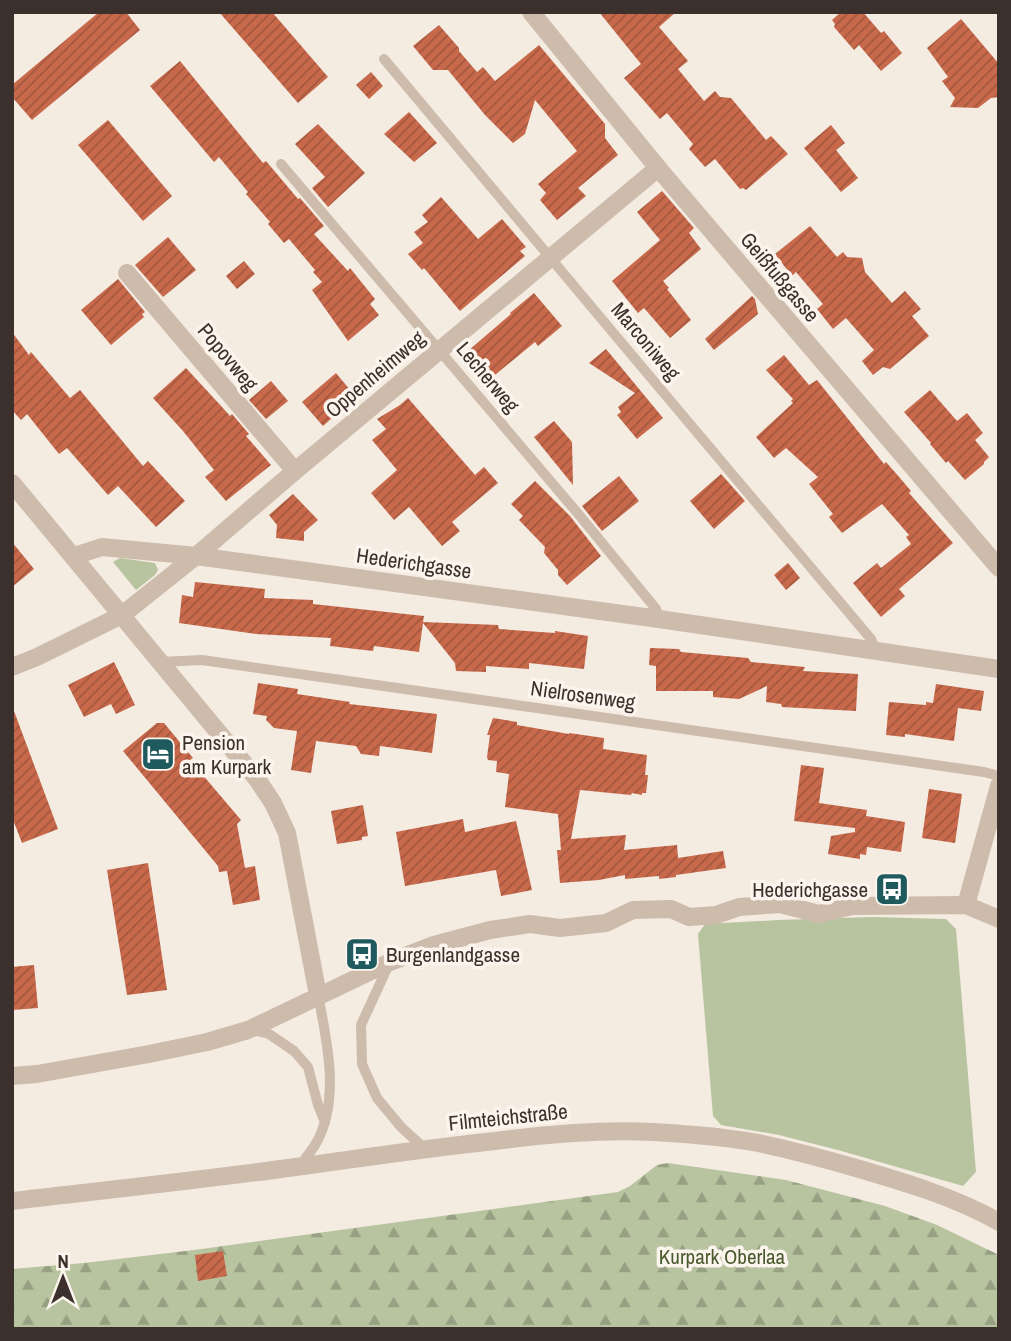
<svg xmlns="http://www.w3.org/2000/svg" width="1011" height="1341" viewBox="0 0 1011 1341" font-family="'Archivo Narrow',sans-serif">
<defs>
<pattern id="forest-firs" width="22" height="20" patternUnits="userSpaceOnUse" patternTransform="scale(1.75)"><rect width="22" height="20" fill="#b8c4a0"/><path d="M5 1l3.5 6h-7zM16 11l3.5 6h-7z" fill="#97a083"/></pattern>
<pattern id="building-hatch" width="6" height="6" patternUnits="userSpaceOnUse" patternTransform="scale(1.75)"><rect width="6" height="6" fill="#c8694b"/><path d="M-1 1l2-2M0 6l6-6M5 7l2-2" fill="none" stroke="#a4573f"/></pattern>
</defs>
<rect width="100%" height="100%" fill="#f4ebe1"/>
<g fill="#b8c4a0">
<polygon points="120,558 155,563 158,570 155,575 136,590 113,562"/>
<polygon points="873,917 946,919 956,929 976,1172 963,1186 838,1150 779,1135 721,1125 713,1116 698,934 705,924 778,920"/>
</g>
<polygon fill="url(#forest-firs)" points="668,1163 786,1180 885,1206 937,1225 999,1255 999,1329 12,1329 12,1269 84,1263 194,1250 618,1192 630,1186 657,1165"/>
<g fill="url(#building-hatch)">
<polygon points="99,12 126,12 140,30 32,120 12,97 12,85"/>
<polygon points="219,12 272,12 328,77 298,103"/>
<polygon points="599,12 676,12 659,27 688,61 678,69 704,101 715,91 720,97 731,98 766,140 771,136 788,154 746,190 743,188 740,189 715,159 705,167 689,149 693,144 667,113 660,119 624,78 641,64"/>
<polygon points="841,12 863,12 881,33 884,31 902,53 881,71 859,45 854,50 834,27 835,24 832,20"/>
<polygon points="961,19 999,64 999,97 991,98 978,108 950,107 955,98 942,81 948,77 927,48"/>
<polygon points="439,25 459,48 459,51 477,72 483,67 495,81 539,45 605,124 605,138 618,155 578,188 586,196 557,220 540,200 546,193 538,184 577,151 535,100 525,134 513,143 485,115 448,70 433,70 413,46"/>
<polygon points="180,61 263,163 266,161 298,199 300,198 324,226 314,234 348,271 350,268 375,299 370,304 379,315 348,341 312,290 322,282 313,272 315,270 289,239 284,243 268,224 270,222 246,194 248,192 219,157 214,162 150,86"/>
<polygon points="371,72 383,86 369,99 356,85"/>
<polygon points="409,112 437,143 414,162 384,134"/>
<polygon points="108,120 172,196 143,221 78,145"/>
<polygon points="318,124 365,173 328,207 312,188 325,177 295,144"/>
<polygon points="831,125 845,143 836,150 858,178 841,192 804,148"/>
<polygon points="662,191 694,228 689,233 701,249 663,281 669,288 667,289 691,320 670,338 644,308 638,313 612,281 660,240 637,212"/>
<polygon points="441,197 478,239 502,219 526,247 520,251 525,256 460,311 424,268 422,270 408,254 423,243 414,232 428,222 422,215"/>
<polygon points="810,226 837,257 843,252 847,257 862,258 865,272 892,303 905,291 921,309 912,316 929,336 890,369 883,367 873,375 862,361 874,350 846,318 833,329 817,309 823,304 796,272 792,276 775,254"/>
<polygon points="168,237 196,270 163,297 135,265"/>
<polygon points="244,261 255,274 237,289 226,276"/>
<polygon points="118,279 145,312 142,314 144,317 111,345 81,310"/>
<polygon points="534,293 562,326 538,346 535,342 484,384 461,357 511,314 510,313"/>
<polygon points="752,296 755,299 758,314 714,350 705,339"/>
<polygon points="12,332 29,355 31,352 70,398 80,390 143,466 148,461 185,501 156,527 118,486 108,495 67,448 59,454 27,414 21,420 12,410"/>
<polygon points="606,349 663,418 637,439 617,415 621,412 618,407 635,393 589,363"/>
<polygon points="784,355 809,385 817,380 884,464 886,462 900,478 911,491 909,493 953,543 899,589 905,596 881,617 853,583 877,563 881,568 911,544 906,537 909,535 882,504 842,533 829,517 833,514 809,484 818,477 786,448 774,458 756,437 793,403 791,401 793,399 766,370"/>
<polygon points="186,368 222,407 230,416 232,414 249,434 246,436 271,465 226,501 205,477 214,470 183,431 153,398"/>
<polygon points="336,373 351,391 346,396 351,401 323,426 302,402"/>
<polygon points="271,381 288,401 266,419 249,400"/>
<polygon points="930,390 957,421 967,413 983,433 975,440 989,457 984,462 984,464 965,480 948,461 946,463 930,444 931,443 904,412"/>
<polygon points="408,398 475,475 484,467 498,483 452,522 460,531 442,546 409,507 394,520 371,493 397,470 372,440 386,429 377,419 400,405"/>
<polygon points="554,421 572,442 573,485 534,437"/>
<polygon points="721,474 745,501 714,529 690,501"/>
<polygon points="619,476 639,501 602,531 582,506"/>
<polygon points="535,481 570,516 601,556 567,585 558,575 558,570 544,553 545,547 519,520 523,516 511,504"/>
<polygon points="293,494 318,520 304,532 304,541 276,538 277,525 269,515"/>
<polygon points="12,542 34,569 12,587"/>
<polygon points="788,563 800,578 786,590 774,575"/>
<polygon points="195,582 265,589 264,598 313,600 313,604 424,616 423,622 498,625 499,629 555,633 555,631 588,636 584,669 529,663 529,669 486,666 486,672 456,671 455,663 423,623 419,652 374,646 373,651 330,646 331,638 256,634 179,623 182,595 193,597"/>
<polygon points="650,648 679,649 681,652 748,658 751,662 805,667 803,671 858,674 856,711 782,707 781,704 766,702 767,686 739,699 713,697 713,691 656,691 656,666 649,665"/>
<polygon points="114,662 135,705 116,714 111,704 84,717 68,685"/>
<polygon points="258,683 298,689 297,694 350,702 349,704 437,714 432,753 380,746 379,756 361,754 356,746 316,741 311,773 291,770 297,731 274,728 266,720 267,716 253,714"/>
<polygon points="936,684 984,691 981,711 958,708 954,741 905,734 905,737 886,735 889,702 926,705 926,702 933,703"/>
<polygon points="12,711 14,711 58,829 22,843 12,817"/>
<polygon points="493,718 517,722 517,725 569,734 569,733 604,738 603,749 647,755 645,775 648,775 646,793 642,793 642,795 632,793 631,795 580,790 571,839 626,835 624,850 677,845 678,858 723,851 726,868 676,875 676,877 659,879 659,876 625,879 625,875 599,880 560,883 557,850 561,850 558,814 505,807 509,774 496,772 497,761 488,760 487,757 490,735 487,735"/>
<polygon points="157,723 164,723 193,758 190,760 241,820 237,824 245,868 255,866 260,900 233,905 227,871 219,872 218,866 123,751"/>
<polygon points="801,765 824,768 819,803 867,810 866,816 905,822 901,852 867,847 866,855 860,854 860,859 828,854 831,836 855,832 855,828 794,821"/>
<polygon points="929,789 962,794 955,843 922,838"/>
<polygon points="363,805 368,836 362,837 362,840 337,844 331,811"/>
<polygon points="463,819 465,832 516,821 532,890 501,896 496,870 405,886 396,832"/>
<polygon points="148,863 167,990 127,995 107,870"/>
<polygon points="34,965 38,1008 12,1010 12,967"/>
<polygon points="223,1251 227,1276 198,1281 195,1255"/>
</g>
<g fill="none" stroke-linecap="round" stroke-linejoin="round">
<g stroke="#cdbbac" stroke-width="10">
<path d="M384,59c161,194 325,387 487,580l5,12"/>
<polyline points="281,164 580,516 656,609 659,619"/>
<polyline points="161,662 202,660 984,772 999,776"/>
<polyline points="389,964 361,1025 362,1064 377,1098 401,1127 424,1148"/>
<polyline points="252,1030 269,1034 294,1051 308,1067 318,1105 325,1122"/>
<path d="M299,1167c5,-7 11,-14 16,-22 26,-43 12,-104 3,-150"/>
</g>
<g stroke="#cdbbac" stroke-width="18">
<polyline points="531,12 658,168 999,568"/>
<polyline points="127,273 295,471"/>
<polyline points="12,483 257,779 273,803 287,833 318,995"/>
<polyline points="74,556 102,547 196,556 659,619 999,669"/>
<polyline points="12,667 37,657 122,615 196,556 295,471 658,168"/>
<polyline points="966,905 999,786"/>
<polyline points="12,1076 37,1074 149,1054 207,1042 248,1030 390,962 434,945 490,930 530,924 560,928 606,923 633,910 671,909 689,917 716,915 739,907 780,904 819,914 852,906 966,905 999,919"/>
<path d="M12,1201c95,-11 189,-21 284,-34 66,-9 132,-19 199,-26 53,-7 105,-12 158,-9 37,2 75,5 110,12 32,7 62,15 93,24 48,14 99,29 143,54"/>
</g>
</g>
<defs>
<g id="hotel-square" transform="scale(1.75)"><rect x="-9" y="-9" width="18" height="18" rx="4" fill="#1f5a5e" stroke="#fbf5ee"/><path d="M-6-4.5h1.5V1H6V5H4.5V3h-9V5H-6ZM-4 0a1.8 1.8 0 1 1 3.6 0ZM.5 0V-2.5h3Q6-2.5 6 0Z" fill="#fff"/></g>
<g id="bus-square" transform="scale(1.75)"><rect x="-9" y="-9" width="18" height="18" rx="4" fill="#1f5a5e" stroke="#fbf5ee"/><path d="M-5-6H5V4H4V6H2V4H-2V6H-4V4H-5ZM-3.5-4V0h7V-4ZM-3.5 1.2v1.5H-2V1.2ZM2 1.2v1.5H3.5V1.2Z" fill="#fff"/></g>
</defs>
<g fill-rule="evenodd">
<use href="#hotel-square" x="158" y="754"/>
<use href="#bus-square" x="892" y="889"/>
<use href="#bus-square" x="362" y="954"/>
</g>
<g text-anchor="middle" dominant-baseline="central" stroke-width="7" stroke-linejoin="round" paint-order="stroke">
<g font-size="21" fill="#3b302b" stroke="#fbf5ee">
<text transform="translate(780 277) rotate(50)">Geißfußgasse</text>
<text transform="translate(646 341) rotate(50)">Marconiweg</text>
<text transform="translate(228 357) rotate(50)">Popovweg</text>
<text transform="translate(375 374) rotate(-40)">Oppenheimweg</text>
<text transform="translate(488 377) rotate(50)">Lecherweg</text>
<text transform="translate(414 563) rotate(8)">Hederichgasse</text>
<text transform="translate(583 695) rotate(8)">Nielrosenweg</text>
<text transform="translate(508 1117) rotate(-6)">Filmteichstraße</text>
</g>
<g font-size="21" fill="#3b302b" stroke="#fbf5ee" text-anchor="start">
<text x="182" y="742">Pension<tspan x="182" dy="24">am Kurpark</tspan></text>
<text x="868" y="889" text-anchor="end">Hederichgasse</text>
<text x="386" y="954">Burgenlandgasse</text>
</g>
<g font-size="21" fill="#4a5a2e" stroke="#fbf5ee">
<text x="722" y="1256">Kurpark Oberlaa</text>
</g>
</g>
<rect width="1011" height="1341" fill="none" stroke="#3b302b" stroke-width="28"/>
<g transform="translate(63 1278)" stroke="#fbf5ee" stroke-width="5" paint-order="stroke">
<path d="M0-5L12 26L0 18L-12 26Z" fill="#3b302b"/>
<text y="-10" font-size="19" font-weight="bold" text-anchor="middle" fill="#3b302b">N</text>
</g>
</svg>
